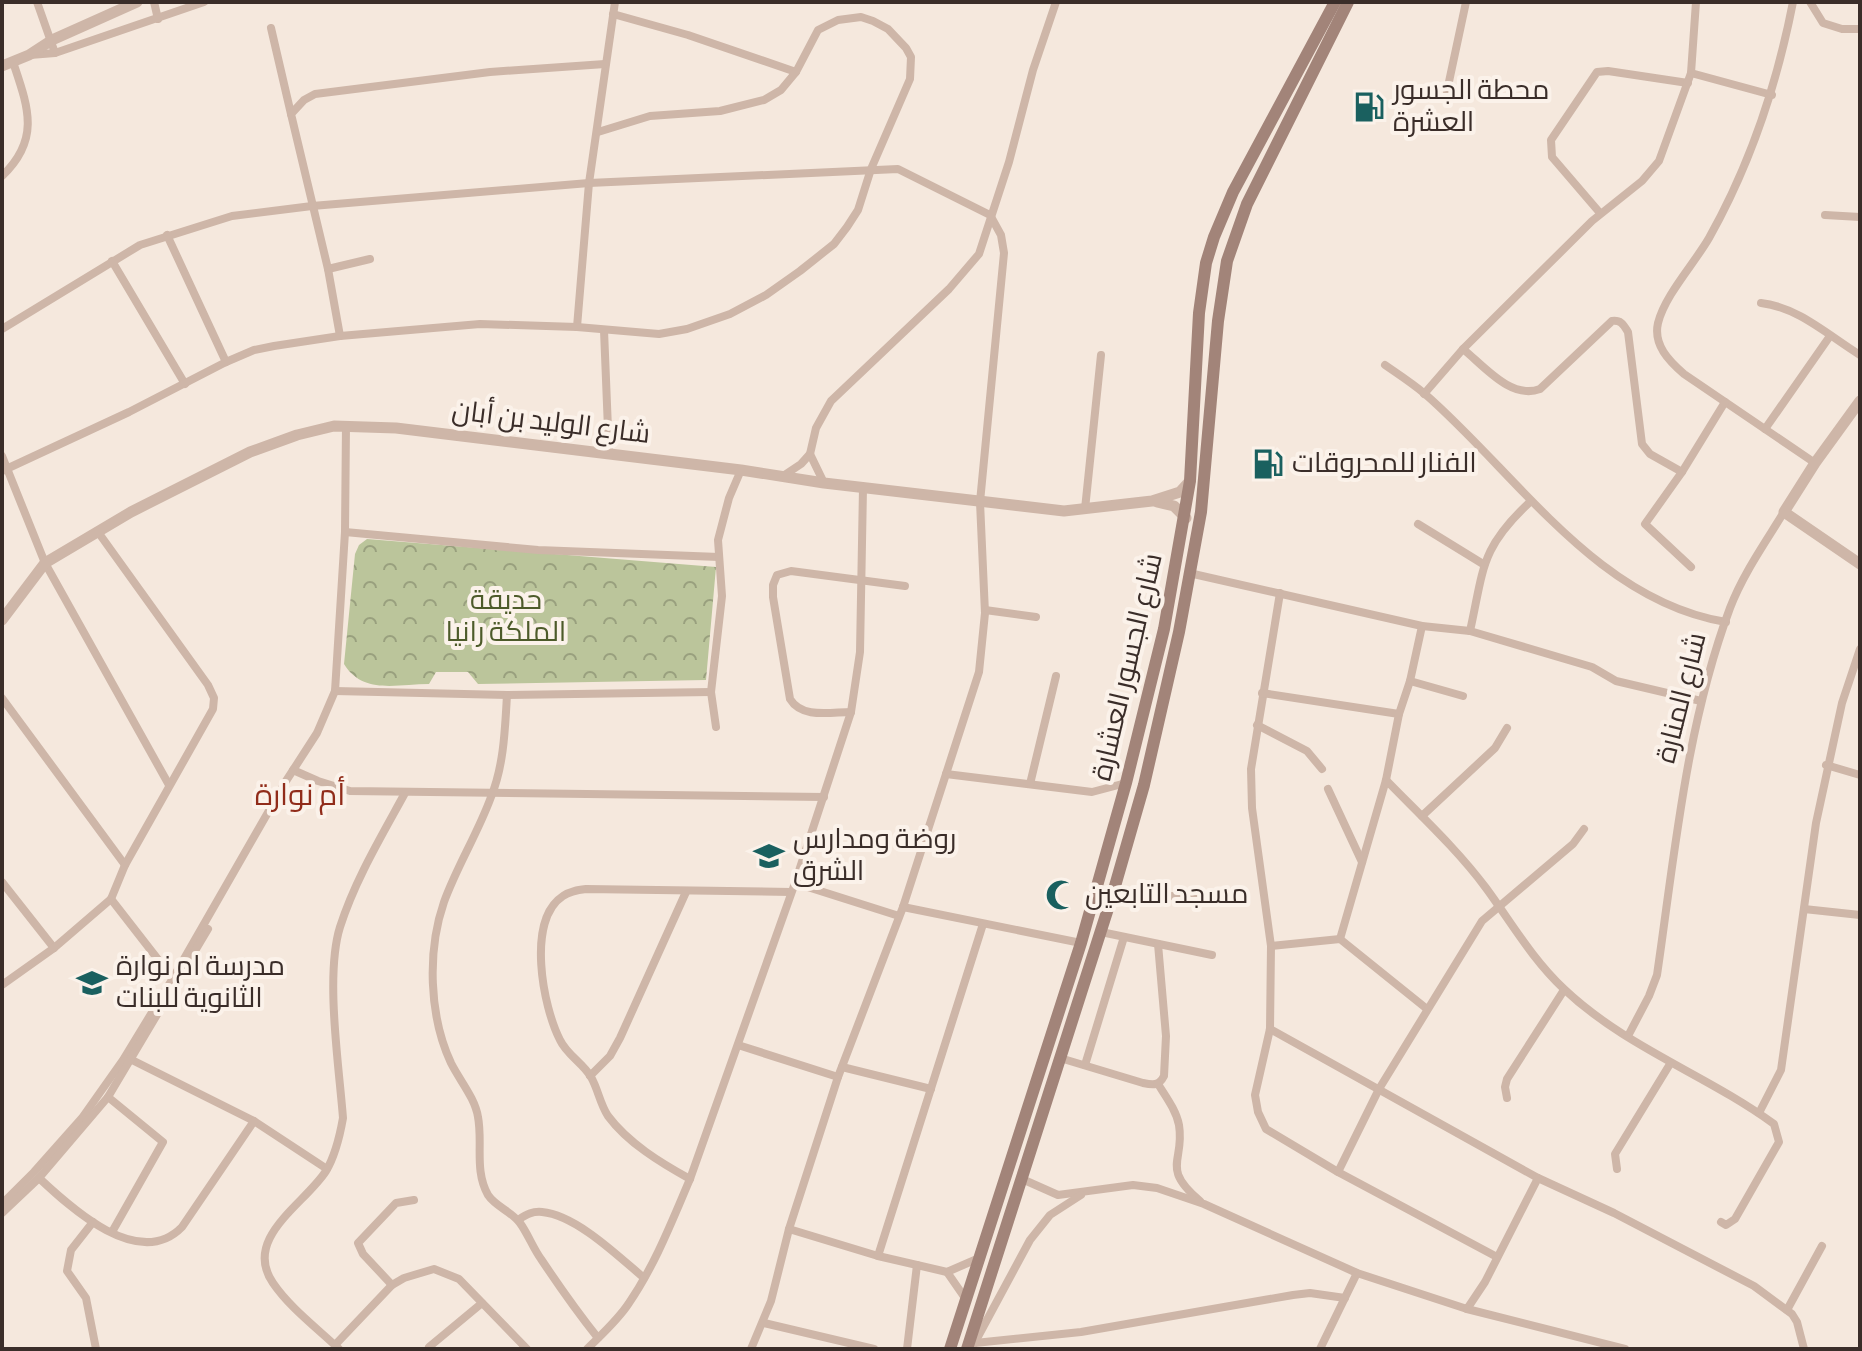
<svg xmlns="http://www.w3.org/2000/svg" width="1862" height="1351" viewBox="0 0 1862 1351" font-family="'Alegreya Sans',Cairo,sans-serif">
<defs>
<pattern id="park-crowns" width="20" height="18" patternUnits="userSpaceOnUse" patternTransform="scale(2)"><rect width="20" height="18" fill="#bbc59b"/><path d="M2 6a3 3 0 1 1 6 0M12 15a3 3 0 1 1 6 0" fill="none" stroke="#99a07e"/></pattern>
</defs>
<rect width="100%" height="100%" fill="#f5e8dd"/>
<path fill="url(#park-crowns)" d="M367,539l349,28 -10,113 -228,4 -10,-12h-32l-7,12c-32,0 -66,11 -85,-20l11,-110 4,-9z"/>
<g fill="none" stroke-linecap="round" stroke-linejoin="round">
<g stroke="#ceb6a8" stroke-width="8">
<polyline points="37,2 55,53"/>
<polyline points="154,2 158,19"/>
<path d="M1793,2c-16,82 -43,163 -84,236 -15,26 -44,57 -51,85 -5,22 11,38 26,51l131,89"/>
<polyline points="1810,2 1823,23 1842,29 1860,29"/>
<polyline points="613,14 688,35 796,72"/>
<polyline points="271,28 291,114"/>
<polyline points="30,55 55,53 204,2"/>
<polyline points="1691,73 1772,95"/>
<polyline points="1447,91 1466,2"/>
<path d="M2,176c39,-37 26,-69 11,-114"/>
<polyline points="1600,213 1552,157 1551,140 1597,72 1608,71 1688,83"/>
<polyline points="1825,215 1860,217"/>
<polyline points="167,235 226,362"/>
<polyline points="112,261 185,384"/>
<polyline points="328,269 370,259"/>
<path d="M1761,303c37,4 68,33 99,52"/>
<polyline points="577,327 589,183 615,2"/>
<polyline points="2,329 140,245 232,216 312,206 589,183 898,169 990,215 1001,235 1004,253 980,502 985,613 979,672 903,907 838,1077 789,1229 771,1301 751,1349"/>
<polyline points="604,330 609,454"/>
<polyline points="340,336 328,269 291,114 304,100 315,94 490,72 605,64"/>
<path d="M1463,349c21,17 48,51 77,40l72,-68c9,-1 11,3 16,11l14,112 8,10 32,18 43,-70"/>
<path d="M1385,365c13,9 27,18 40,29 92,80 172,207 301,228"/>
<polyline points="1424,394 1463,349 1592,221 1642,181 1659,161 1691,73 1696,2"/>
<polyline points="1765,429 1830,336"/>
<polyline points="810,454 824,483"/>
<polyline points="2,456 45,563 169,785"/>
<polyline points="2,471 129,412 226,362 254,350 274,346 340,336 480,324 577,327 659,334 687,329 730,314 766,295 800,271 834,244 847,227 858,210 871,169 910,79 911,57 906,48 888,29 873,21 861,17 838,20 818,30 796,72 781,90 764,100 720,111 650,116 598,132"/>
<polyline points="1682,472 1645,524 1691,567"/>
<polyline points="783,476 801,464 810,454 816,428 831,401 949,289 979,254 1009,162 1033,70 1056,2"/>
<polyline points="1085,509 1101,355"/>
<polyline points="1418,524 1483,564"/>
<polyline points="345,532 538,550 719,557"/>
<polyline points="1189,573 1422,626 1470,631 1592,667 1616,681 1701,701"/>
<polyline points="1280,593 1251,769 1252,808 1271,946 1270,1029 1255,1095 1258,1112 1266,1129 1338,1172 1497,1257"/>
<polyline points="985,610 1036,617"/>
<path d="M1470,631c14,-63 10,-83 61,-130"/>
<polyline points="1410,681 1463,696"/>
<polyline points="335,691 507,695 711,692"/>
<polyline points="1262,693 1399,714"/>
<path d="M507,695c-2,34 -3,70 -16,102 -13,36 -34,69 -47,105 -17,49 -15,114 7,161 9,18 24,35 27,54 5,26 -4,53 10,78 8,12 23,16 32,28 8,11 13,25 21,36 18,27 37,54 57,79"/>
<polyline points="2,698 125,865"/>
<path d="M851,712c-20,0 -49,7 -61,-13l-17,-102v-12l4,-10 14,-4 114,15"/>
<polyline points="1257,725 1307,751 1322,769"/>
<polyline points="716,727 711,692 722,596 718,540 729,498 741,470"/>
<polyline points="1826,765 1860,775"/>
<polyline points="293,770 318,781 350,791 824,797"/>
<polyline points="946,774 1092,792 1126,783"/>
<path d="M1386,780c34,35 71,69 100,108 25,34 46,71 78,101 61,58 143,86 210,135l5,18 -44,77 -9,6 -5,-3"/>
<polyline points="1030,784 1056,676"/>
<polyline points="1328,789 1362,862"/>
<polyline points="1422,816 1495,748 1507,728"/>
<polyline points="2,882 54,948"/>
<polyline points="795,883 899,916"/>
<polyline points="1113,893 1208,898"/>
<polyline points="111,899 174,980"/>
<polyline points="903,907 1081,943"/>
<polyline points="1804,909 1860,915"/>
<polyline points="1101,932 1212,955"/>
<polyline points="1340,939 1386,780 1399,714 1410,681 1422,626"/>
<polyline points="1271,946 1340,939 1427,1009"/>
<polyline points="2,985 54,948 111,899 125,865 213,709 214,698 208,685 98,532"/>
<polyline points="1270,1029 1538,1178 1614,1213 1754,1286 1792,1314 1797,1322 1804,1349"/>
<path d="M1628,1036l21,-40 8,-21c18,-123 29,-249 73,-367 13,-34 35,-65 54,-96"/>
<polyline points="738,1045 838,1077"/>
<path d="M1060,1058l83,25c10,2 16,3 21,-7l2,-40 -8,-92"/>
<polyline points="132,1060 254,1121 327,1169"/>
<polyline points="1085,1065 1124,937"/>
<polyline points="842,1067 931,1089"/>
<polyline points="590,1076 610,1056 620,1038 686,892"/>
<path d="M1158,1084c8,13 18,26 21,41 6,37 -19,42 21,76"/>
<polyline points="108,1097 163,1142 112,1232"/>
<polyline points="1507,1098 1505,1087 1507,1079 1564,990"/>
<polyline points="1759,1113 1781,1070 1816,823 1842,703 1860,649"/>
<polyline points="1617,1169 1615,1154 1670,1064"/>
<polyline points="1338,1172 1379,1089 1482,921 1573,844 1584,829"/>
<path d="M39,1178c32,30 100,93 143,49l72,-106"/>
<path d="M690,1179c-29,-16 -62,-36 -82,-63 -8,-12 -10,-27 -17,-39 -8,-14 -24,-22 -31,-37 -17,-33 -34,-120 3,-144 7,-5 15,-6 23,-7l205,3"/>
<polyline points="1022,1179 1058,1195 1133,1185 1157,1188 1204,1204 1357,1273 1467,1309 1485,1282 1538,1178"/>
<polyline points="2,1204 34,1172 82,1118 123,1060 173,978 286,781 317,733 335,691 345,532 346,425"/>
<polyline points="2,1213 39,1178 108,1097 208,929"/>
<path d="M518,1220c8,-5 14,-9 24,-8 34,3 76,44 102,66"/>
<polyline points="93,1222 71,1250 67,1271 86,1298 96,1349"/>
<polyline points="789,1229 878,1256 947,1272 977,1259"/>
<polyline points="878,1256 983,924"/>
<polyline points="947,1272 965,1298"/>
<polyline points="392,1285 363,1254 358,1243 396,1203 414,1200"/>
<polyline points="1467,1309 1625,1349"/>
<polyline points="1787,1310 1822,1246"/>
<polyline points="764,1323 874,1349"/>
<polyline points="975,1343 1081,1332 1293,1295 1310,1293 1345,1298"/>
<polyline points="974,1344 1030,1240 1050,1215 1081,1195"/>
<polyline points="335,1345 392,1285 404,1278 434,1269 459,1279 527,1349"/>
<polyline points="429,1347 482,1303"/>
<path d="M339,1349c-22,-21 -49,-41 -66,-66 -31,-45 32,-79 53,-112 9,-15 14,-36 17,-53 -4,-52 -18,-143 -3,-191 15,-47 41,-90 65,-134"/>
<path d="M587,1349c15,-15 31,-29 42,-46 26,-38 43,-82 61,-124l105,-296 56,-171 9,-60 3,-164"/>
<polyline points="907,1349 917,1265"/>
<polyline points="1320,1349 1357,1273"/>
</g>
<g stroke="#ceb6a8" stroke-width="11">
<polyline points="2,66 29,55 52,40 137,2"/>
<polyline points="1860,401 1815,463 1784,512 1860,564"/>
<polyline points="1157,502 1174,506 1186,518"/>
<polyline points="2,620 45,563 131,512 250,452 297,435 334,426 396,428 741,470 824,483 1064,511 1152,501 1180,492 1190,481"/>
</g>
<g stroke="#a28479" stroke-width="12">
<polyline points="950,1349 1081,943 1126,783 1164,629 1190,481 1199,313 1206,263 1214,237 1233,192 1335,2"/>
<polyline points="967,1349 1113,893 1144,785 1179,632 1201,512 1218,321 1227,261 1247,204 1348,2"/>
</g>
</g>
<defs>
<g id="fuel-bare" transform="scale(2.4)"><path d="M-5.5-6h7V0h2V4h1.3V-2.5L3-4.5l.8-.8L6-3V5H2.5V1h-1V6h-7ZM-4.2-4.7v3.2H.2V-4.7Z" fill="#1a605f" stroke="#fbf2ea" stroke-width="2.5" paint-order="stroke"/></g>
<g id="school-bare" transform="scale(2.4)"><path d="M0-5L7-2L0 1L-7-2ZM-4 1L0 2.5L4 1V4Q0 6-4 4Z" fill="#1a605f" stroke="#fbf2ea" stroke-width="2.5" paint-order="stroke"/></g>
<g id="mosque-bare" transform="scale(2.4)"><path d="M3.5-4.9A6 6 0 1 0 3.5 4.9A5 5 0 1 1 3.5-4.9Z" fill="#1a605f" stroke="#fbf2ea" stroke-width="2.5" paint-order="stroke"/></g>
</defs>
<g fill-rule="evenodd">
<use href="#fuel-bare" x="1369" y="107"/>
<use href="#fuel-bare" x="1268" y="464"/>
<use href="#school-bare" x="769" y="856"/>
<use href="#mosque-bare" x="1061" y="895"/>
<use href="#school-bare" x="92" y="983"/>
</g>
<g text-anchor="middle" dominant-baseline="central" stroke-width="8" stroke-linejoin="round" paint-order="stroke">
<g font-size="28" fill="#3a2d29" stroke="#fbf2ea" text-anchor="start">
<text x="1393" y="91">محطة الجسور<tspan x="1393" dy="32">العشرة</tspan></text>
<text x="1292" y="464">الفنار للمحروقات</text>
<text x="793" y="840">روضة ومدارس<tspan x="793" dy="32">الشرق</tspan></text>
<text x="1085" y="895">مسجد التابعين</text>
<text x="116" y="967">مدرسة ام نوارة<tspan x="116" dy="32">الثانوية للبنات</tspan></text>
</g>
<g font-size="28" fill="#3a2d29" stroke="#fbf2ea">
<text transform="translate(551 423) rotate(7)">شارع الوليد بن أبان</text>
<text transform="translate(1128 667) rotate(-77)">شارع الجسور العشارة</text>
<text transform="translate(1682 698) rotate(-76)">شارع المنارة</text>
</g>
<g font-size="28" fill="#4d5b2a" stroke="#fbf2ea">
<text x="506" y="601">حديقة<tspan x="506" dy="32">الملكة رانيا</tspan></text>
</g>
<g font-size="30" fill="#912c1a" stroke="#fbf2ea">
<text x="300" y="796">أم نوارة</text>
</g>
</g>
<rect width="1862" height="1351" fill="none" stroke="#3a2d29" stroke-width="8"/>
</svg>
